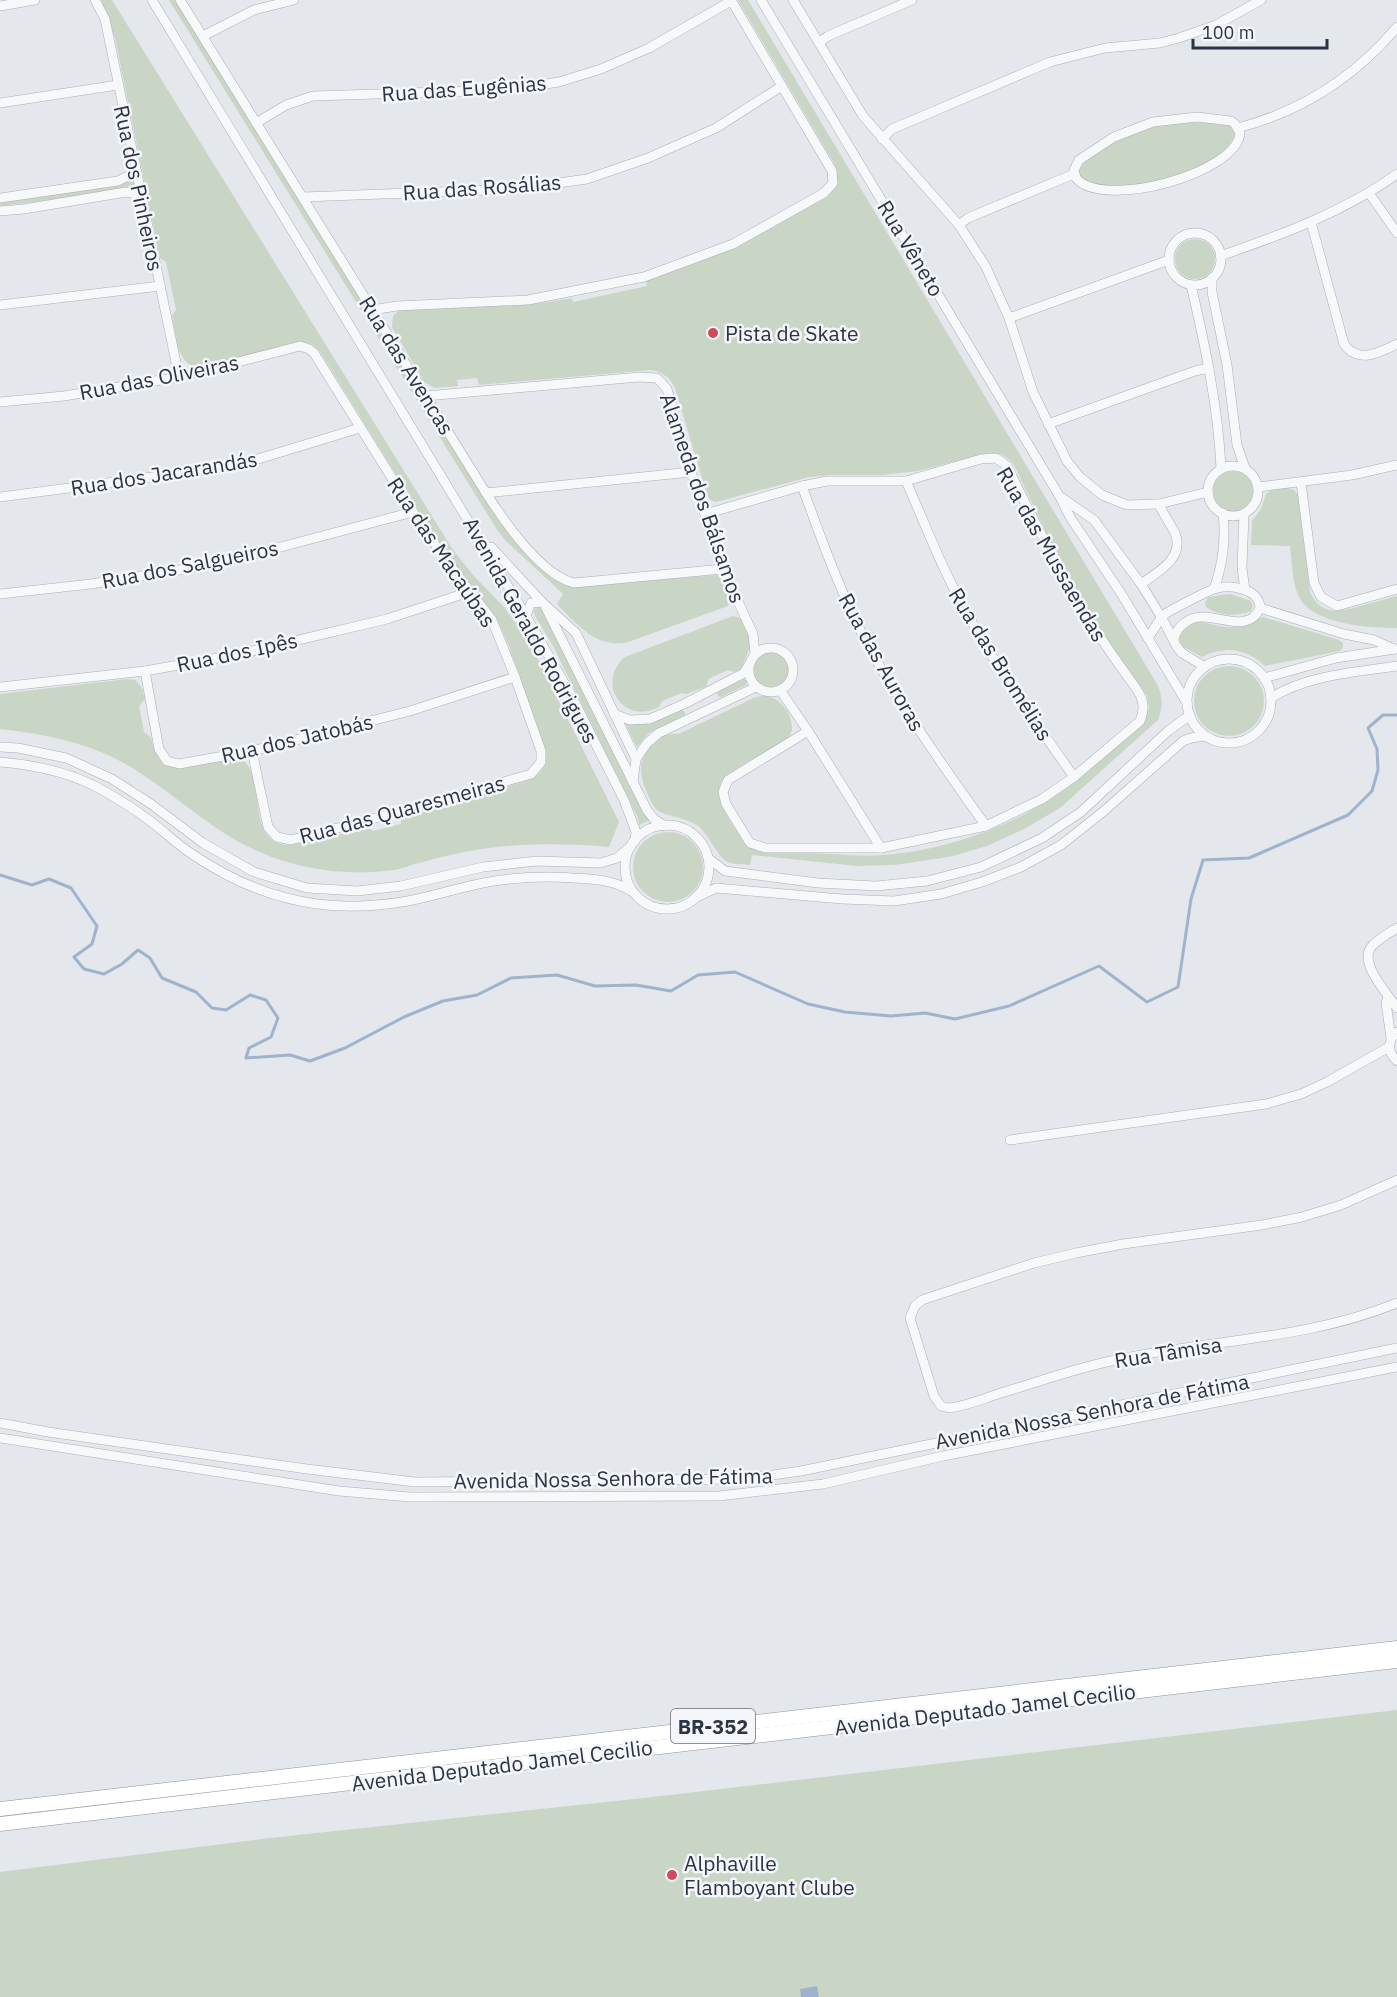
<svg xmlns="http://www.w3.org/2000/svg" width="1397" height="1997" viewBox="0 0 1397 1997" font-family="'IBM Plex Sans',sans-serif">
<rect width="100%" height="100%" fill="#e4e7ec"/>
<g fill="#c9d6c5">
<path d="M101,0h11l341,550 20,25 32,33 24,33 90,181 -10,25c-43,-4 -85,-4 -127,2 -21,3 -42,8 -63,14 -8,2 -17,6 -26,7 -32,5 -67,2 -99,-6 -69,-18 -103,-59 -160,-95 -39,-25 -88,-35 -134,-40v-35l127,-15 8,1 7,8 3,11 -6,7 5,26 7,6c3,11 5,20 15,27l68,-6 10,2c22,20 2,81 43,84l82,-17 4,3 28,-7v-5l128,-39c12,-6 18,-14 17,-28l-37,-106 -11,-24 -60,-80 -119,-192 -7,-6 -11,-2 -103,25c-22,-2 -22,-34 -26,-51l4,-6 -10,-48 -6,-4 -45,-220z"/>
<path d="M169,0h7l342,543c17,17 33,40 58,43l141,-11c9,6 15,21 11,31l-100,36c-32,7 -50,-17 -71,-38l6,-10 -58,-54 -9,-12z"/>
<path d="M738,0h10l409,684c6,12 6,24 1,36l-98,88 -36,21 -37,17 -38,11 -55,8 -37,1 -105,-11 -2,10c-6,-1 -13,0 -19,-2 -13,-2 -20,-27 -33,-37 -12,-9 -36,-10 -42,-17 -3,-3 -5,-8 -7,-12 -9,-19 -13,-35 2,-52 8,-9 16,-12 28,-11 18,-9 37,-18 56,-27 8,-3 17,-10 26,-11 19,-4 40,28 27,42l-62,37c-18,19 3,43 14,61 17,21 49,16 73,17 23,1 46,4 69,2 54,-3 122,-25 168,-56 31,-22 63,-51 92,-76l7,-15 -2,-13 -46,-64 -37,-61 -50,-105c-7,-9 -16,-13 -27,-12l-69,18 -36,4h-52l-21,2 -93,25 -6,-2 -3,-5 -32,-107c-5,-11 -13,-16 -24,-18l-172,15 -2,-7 -20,2 1,6 -23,2 -11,-6 -32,-55 1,-11 8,-7 141,-6 30,-5 1,4 74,-16 -1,-6 86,-33 105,-68 -2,-14z"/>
<path d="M1182,122l29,1 18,2 6,9c-11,38 -119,65 -152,46 -23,-15 49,-46 59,-50 13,-4 26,-6 40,-8z"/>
<polygon points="132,179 134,179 136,188 134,190 0,206 0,201 116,185"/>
<circle cx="1195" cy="259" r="20"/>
<circle cx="1233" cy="491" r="20"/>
<path d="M1288,488l6,2 4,5 12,97c12,26 32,19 54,13 11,-3 22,-6 33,-9v32c-27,0 -84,-3 -98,-31 -7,-15 -7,-35 -9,-51l-39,-1 1,-24 9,-12 5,-15 6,-4z"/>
<path d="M1230,594l21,7 2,4 -2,6c-15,6 -32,5 -45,-4l-1,-4 3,-6z"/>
<polygon points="537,607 542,608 650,820 639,825 638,818 552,644 535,616 534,610"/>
<path d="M733,616l7,2 11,20v7l-10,24 -7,3 -6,-2 -20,9 -1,7 -20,8 -5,-1 -20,8 -3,6c-35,19 -64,-24 -34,-50z"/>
<path d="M1263,617l76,23 4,3v4l-3,4 -75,15c-18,-17 -41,-21 -63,-9l-20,-11 -4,-9 3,-9 16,-7 27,6h16z"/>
<circle cx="771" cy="670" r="18"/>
<circle cx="1229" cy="701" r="35"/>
<polygon points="744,679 747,681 746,685 721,697 718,696 717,692"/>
<path d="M681,709l4,3v3l-36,18 -12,14 -13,-26c24,6 36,-3 57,-12z"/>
<circle cx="668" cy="867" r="35"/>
<polygon points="1397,1710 1397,1997 0,1997 0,1872 270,1838 644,1798"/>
</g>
<polygon fill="#9fb4cc" points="817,1986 819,1997 801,1997 800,1989"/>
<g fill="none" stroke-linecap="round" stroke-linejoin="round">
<polyline stroke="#9fb4cc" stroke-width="3" points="0,875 32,885 49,879 71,888 97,926 92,944 74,957 84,969 104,974 122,964 138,950 150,958 162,978 196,992 212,1008 226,1010 250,995 266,1000 278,1018 271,1037 249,1048 246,1058 290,1055 310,1061 345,1048 404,1017 443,1001 477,995 511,978 557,975 595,986 636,985 671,991 698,975 735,972 808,1004 845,1012 891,1016 925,1013 955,1019 1009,1006 1099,966 1147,1002 1178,987 1191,899 1203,860 1249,858 1348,815 1372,791 1378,770 1377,749 1368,728 1383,715 1397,715"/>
<g stroke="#a9aeb7" stroke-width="10">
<g id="minor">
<polyline points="95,0 105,19 179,377"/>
<polyline points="152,0 526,616 570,693 624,800 636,832 635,841"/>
<path d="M180,0l306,493c18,28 55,82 88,90l149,-14"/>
<polyline points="761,0 1060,497 1070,517 1122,595 1187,703"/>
<polyline points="793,0 863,116 959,225 986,267 1009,318 1033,392 1067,461 1080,477 1102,495 1127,505 1159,504 1208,492"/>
<polyline points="0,6 35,0"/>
<polyline points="203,36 254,10 294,0"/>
<polyline points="819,43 828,36 912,0"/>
<polyline points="0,103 118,85"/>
<path d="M1197,117l34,4 4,3 5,9c-3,41 -138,77 -164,45l-2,-8 5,-10 35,-23 39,-15z"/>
<polyline points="256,123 286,105 313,96 504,90 559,82 601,69 649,48 731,1"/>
<path d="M1238,128c64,-17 117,-51 159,-101"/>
<polyline points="882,139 892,129 1050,62 1105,48 1160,43 1179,38 1216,25 1261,0"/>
<polyline points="1369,193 1397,233"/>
<polyline points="303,197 515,189 587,179 648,158 716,128 782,86"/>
<polyline points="0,198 118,181 130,175 135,168"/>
<polyline points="0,211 24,209 126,192 141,195"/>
<path d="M1311,222l33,122c14,20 35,9 53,0"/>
<polyline points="959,225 968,218 1074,174"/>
<circle cx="1195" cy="259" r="26"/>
<path d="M1220,256c61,-21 124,-44 177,-82"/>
<polyline points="1212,278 1212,292 1227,365 1237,445 1245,468"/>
<path d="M1191,285c14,60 27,121 30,183"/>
<polyline points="0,305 160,286"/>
<polyline points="372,310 397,306 528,300 644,277 733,244 824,193 833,183 832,171 731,0"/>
<polyline points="1009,318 1169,260"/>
<polyline points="426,396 639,377 657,378 667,389 691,472 723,569 753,634 755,654"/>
<polyline points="0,402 64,396 179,377 300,346 309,349 314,353 413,512 443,556 492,620 515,677 541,751 541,762 531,774 414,808 291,840 277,837 268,827 252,751"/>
<polyline points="1048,424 1195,371 1209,368"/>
<circle cx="1233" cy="491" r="25"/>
<path d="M906,481c15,34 29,70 46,104 34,68 78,130 122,192"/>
<polyline points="1301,483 1314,583 1321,597 1337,606 1397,589"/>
<path d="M802,486c17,47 34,94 56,140 36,71 82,136 128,200"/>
<polyline points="1259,487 1352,475 1397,465"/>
<polyline points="486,493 691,472"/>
<polyline points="0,497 198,471 255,460 360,428"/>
<polyline points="1062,498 1094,520 1141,584 1162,618 1177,647 1182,653 1205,667"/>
<path d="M705,514l97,-28 25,-5h79l75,-22 15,-1 11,8c35,72 70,141 118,207 12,17 24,27 15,48l-66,56 -32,22 -56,27 -105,22h-116l-15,-5 -24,-39 -3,-12 5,-12 80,-49"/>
<polyline points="1244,514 1242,568 1245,590"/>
<polyline points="491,547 542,602 576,633 636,759 633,782"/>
<path d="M1141,584c17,-12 44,-26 34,-51 -5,-10 -12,-19 -16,-29"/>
<path d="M1214,589c9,-25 12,-49 9,-76"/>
<polyline points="0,594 91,584 217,564 413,512"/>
<polyline points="546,608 647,810 654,819 665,826"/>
<polyline points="1260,608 1344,634 1374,640 1394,649"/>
<polyline points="526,616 531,603 542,602"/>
<path d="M1148,638c5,-7 10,-17 16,-23 4,-4 44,-24 50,-26 15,-5 46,-1 46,19 -11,25 -41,8 -58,9 -13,0 -25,9 -28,22"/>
<circle cx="771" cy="670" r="22"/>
<circle cx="1229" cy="701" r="42"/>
<polyline points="145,671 159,749 167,761 179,764 252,751 410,711 515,677"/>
<polyline points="1264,678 1336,658 1395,649"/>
<polyline points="0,687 145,671 235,655 387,619 469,592"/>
<polyline points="780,690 808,731 881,848"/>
<path d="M1271,698c35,-23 86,-26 126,-32"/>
<polyline points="614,714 630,720 650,719 684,704 744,673 749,665"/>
<polyline points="0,747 18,748 66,758 112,779 151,804 203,843 254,872 307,888 357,891 401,886 483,867 536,861 601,863 617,858 631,846"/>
<polyline points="636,759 647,743 659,733 756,687"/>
<path d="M0,762c36,3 73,11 104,29 14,8 29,17 42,27 16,11 30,26 46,36 38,26 80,44 125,50 30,4 62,2 91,-3 31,-6 61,-17 93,-21 23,-3 48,-4 72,-2 22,1 41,2 60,14"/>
<circle cx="667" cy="867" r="42"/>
<polyline points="708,858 725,871 818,883 876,886 927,881 981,867 1042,838 1081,812 1168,731 1190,715"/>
<polyline points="695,898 716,888 842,899 894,901 941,894 982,882 1021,867 1061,845 1104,811 1183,741 1191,738 1205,736"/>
<path d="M1397,928c-8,5 -17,10 -24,17 -17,16 15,49 24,63"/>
<polyline points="1388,997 1386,1003 1391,1038"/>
<path d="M1397,1032c-10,9 -10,20 0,29"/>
<polyline points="1010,1140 1266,1104 1301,1094 1327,1082 1389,1047"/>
<path d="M1397,1180l-56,25 -39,12 -40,8 -139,19 -47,9 -42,10 -112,37 -7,6 -5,12 24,78 7,10 8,2c17,-2 33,-9 49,-14 37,-11 75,-25 113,-33 97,-22 193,-20 286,-58"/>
<polyline points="0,1423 48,1432 307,1469 415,1482 745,1479 801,1471 1397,1348"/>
<polyline points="0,1438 339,1491 410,1497 719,1496 823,1484 943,1456 1397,1367"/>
</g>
</g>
<g stroke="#8b94a3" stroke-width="15">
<g id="highway">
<polyline points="0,1809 1397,1648"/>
<polyline points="0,1824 1397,1661"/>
</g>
</g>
<use href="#minor" stroke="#f7f8fa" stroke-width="9"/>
<use href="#highway" stroke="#fff" stroke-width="14"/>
</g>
<g fill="#d1495b" stroke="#f4f6f9" stroke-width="2">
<circle cx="713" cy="333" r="6"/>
<circle cx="672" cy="1875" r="6"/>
</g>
<g text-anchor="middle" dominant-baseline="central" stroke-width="5" stroke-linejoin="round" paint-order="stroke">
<rect fill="#f4f6f9" stroke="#676e7b" stroke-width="1.5" x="671" y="1709" width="84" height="34" rx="4.5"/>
<g font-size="20" font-weight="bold" fill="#2b3445">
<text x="713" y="1726">BR-352</text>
</g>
<g font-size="21" fill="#2b3445" stroke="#f4f6f9">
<text transform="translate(464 88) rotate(-4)">Rua das Eugênias</text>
<text transform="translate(482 187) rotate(-4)">Rua das Rosálias</text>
<text transform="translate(139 188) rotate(78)">Rua dos Pinheiros</text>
<text transform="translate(911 248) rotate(59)">Rua Vêneto</text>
<text transform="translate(407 365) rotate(58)">Rua das Avencas</text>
<text transform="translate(159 377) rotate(-11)">Rua das Oliveiras</text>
<text transform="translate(164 473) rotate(-9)">Rua dos Jacarandás</text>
<text transform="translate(703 498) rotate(71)">Alameda dos Bálsamos</text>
<text transform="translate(442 552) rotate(56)">Rua das Macaúbas</text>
<text transform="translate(1052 554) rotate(60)">Rua das Mussaendas</text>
<text transform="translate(190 564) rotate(-11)">Rua dos Salgueiros</text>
<text transform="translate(531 630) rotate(61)">Avenida Geraldo Rodrigues</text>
<text transform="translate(237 652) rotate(-12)">Rua dos Ipês</text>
<text transform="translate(882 662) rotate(61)">Rua das Auroras</text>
<text transform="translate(1001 664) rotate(58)">Rua das Bromélias</text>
<text transform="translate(297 738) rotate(-13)">Rua dos Jatobás</text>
<text transform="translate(402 809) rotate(-15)">Rua das Quaresmeiras</text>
<text transform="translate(1168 1352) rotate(-9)">Rua Tâmisa</text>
<text transform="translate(1092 1411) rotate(-11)">Avenida Nossa Senhora de Fátima</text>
<text transform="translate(613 1478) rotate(-1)">Avenida Nossa Senhora de Fátima</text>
<text transform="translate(985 1709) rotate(-7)">Avenida Deputado Jamel Cecilio</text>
<text transform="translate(502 1765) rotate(-7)">Avenida Deputado Jamel Cecilio</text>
</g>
<g font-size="21" fill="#2b3445" stroke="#f4f6f9" text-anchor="start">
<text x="725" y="333">Pista de Skate</text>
<text x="684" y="1863">Alphaville<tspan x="684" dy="24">Flamboyant Clube</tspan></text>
</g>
</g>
<path d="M1193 39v9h134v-9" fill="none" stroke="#2b3445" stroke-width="3"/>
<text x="1202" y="39" font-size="18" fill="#2b3445" stroke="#f4f6f9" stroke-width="4.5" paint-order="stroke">100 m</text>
</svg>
